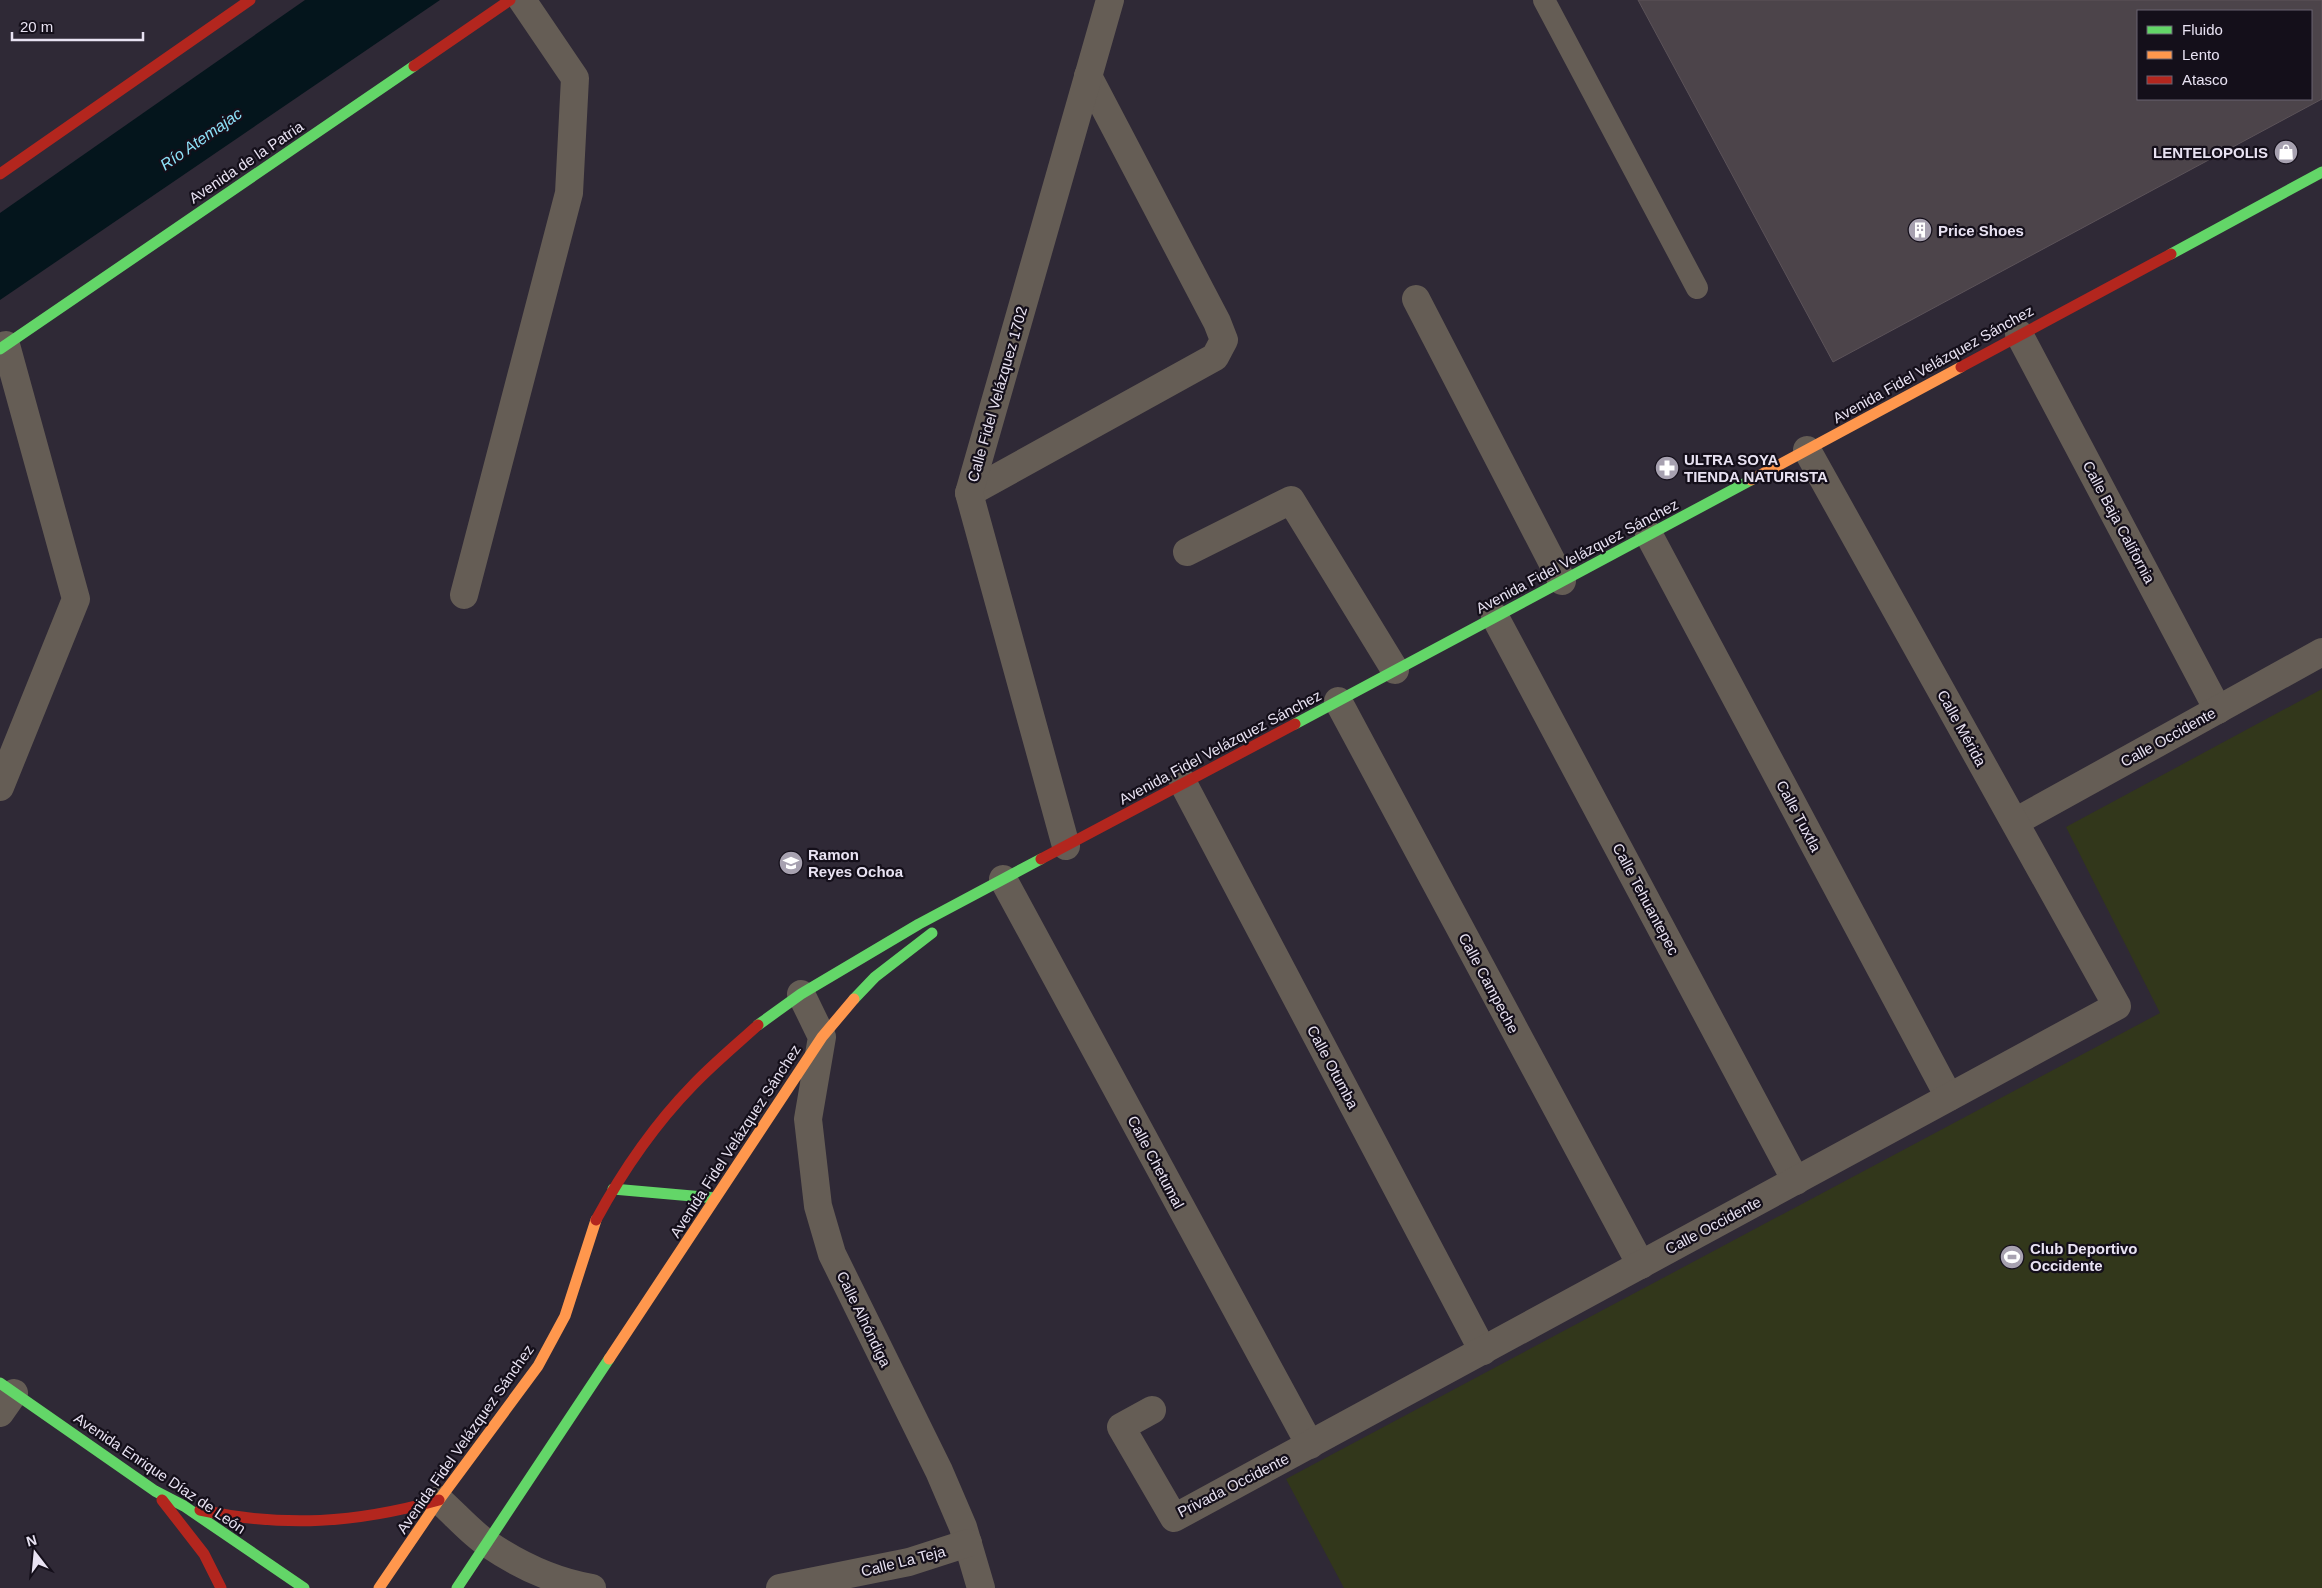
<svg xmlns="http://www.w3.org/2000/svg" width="2322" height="1588" viewBox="0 0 2322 1588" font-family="Arial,sans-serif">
<rect width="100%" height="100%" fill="#2f2936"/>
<polygon fill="#32371b" points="2322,689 2322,1588 1344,1588 1286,1479 2160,1013 2066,827"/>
<polygon fill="#04151c" points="305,0 440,0 0,300 0,213"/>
<path fill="#4c444a" stroke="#5c5359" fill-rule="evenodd" d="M1638,0h684v99l-489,263zM2138,11h173v88h-173z"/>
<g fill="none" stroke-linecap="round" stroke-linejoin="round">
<polyline stroke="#655d55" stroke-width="22" points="1544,0 1697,288"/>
<g stroke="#655d55" stroke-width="28">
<polyline points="1416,299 1562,581"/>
<polyline points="2019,334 2218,710"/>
<polyline points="969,493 1215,357 1224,340 1217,322 1088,76"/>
<polyline points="1649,535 1949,1097"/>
<polyline points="1187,552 1291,500 1395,670"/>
<polyline points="464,595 569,193 575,78 522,0"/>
<polyline points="1495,617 1796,1181"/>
<polyline points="1338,701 1641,1265"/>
<polyline points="1183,783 1483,1351"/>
<polyline points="0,787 76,599 6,345"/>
<polyline points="2015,822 2322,652"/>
<polyline points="1066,846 969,493 1110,0"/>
<polyline points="1003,879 1310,1445"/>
<polyline points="801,994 822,1037 808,1119 818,1206 832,1254 939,1471 963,1527 981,1588"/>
<polyline points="1152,1410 1121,1427 1174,1518 2117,1006 1807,450"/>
<polyline points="0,1413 14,1393"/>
<path d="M439,1500c16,14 32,33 49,44 31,21 68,38 104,44"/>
<polyline points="780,1588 909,1562 968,1543"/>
</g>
<g stroke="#63d668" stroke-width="11">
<polyline points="2171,254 2322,172"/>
<polyline points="0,349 414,66"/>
<polyline points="1295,724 1751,480"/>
<polyline points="854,999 875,977 932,933"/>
<polyline points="758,1025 801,994 919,924 1041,859"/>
<polyline points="613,1189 715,1198"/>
<polyline points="0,1383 155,1491 184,1506 304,1588"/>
<polyline points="457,1588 609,1359"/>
</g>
<g stroke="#ff974d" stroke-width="11">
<polyline points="1751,480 1961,367"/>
<polyline points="609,1359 822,1037 854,999"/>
<polyline points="379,1588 439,1500 538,1366 565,1316 596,1220"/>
</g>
<g stroke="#b3261e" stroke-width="11">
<polyline points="414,66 510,0"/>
<polyline points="0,174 250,0"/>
<polyline points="1961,367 2171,254"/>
<polyline points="1041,859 1295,724"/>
<path d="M596,1220c26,-48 58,-95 97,-135 20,-21 43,-40 65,-60"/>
<polyline points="162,1500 204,1554 221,1588"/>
<path d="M200,1510c85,18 156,13 239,-10"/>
</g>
</g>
<defs>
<g id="shop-disc" transform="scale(1.25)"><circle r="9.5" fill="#a7a1b0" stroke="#140f1a"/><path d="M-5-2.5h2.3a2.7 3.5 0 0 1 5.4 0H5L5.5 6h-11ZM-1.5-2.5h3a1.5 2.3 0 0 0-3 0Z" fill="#fff"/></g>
<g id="building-disc" transform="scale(1.25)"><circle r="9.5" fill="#a7a1b0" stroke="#140f1a"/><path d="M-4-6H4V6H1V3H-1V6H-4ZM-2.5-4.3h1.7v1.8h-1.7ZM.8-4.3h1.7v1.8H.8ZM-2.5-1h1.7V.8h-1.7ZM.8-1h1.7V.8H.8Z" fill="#fff"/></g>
<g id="pharmacy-disc" transform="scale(1.25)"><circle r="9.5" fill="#a7a1b0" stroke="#140f1a"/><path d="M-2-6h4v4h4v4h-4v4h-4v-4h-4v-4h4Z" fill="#fff"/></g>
<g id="school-disc" transform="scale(1.25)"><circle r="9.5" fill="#a7a1b0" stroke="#140f1a"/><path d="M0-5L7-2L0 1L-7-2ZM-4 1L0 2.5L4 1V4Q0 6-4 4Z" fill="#fff"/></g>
<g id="stadium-disc" transform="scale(1.25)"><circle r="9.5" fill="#a7a1b0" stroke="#140f1a"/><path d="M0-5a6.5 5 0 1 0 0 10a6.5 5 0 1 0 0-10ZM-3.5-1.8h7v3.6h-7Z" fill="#fff"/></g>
</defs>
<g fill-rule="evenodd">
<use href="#shop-disc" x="2286" y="152"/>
<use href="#building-disc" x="1920" y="230"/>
<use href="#pharmacy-disc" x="1667" y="468"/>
<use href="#school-disc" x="791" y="863"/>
<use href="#stadium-disc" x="2012" y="1257"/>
</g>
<g text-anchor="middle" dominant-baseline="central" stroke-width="4.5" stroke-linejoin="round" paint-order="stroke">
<g font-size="15" font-weight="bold" fill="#e8e2f2" stroke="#140f1a" text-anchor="start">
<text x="2268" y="152" text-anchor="end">LENTELOPOLIS</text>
<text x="1938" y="230">Price Shoes</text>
<text x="1684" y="459">ULTRA SOYA<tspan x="1684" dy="17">TIENDA NATURISTA</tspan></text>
<text x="808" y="854">Ramon<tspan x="808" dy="17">Reyes Ochoa</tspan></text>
<text x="2030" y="1248">Club Deportivo<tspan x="2030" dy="17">Occidente</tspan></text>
</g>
<g font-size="15" fill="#e8e2f2" stroke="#140f1a">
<text transform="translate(246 162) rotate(-34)">Avenida de la Patria</text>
<text transform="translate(1933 364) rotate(-29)">Avenida Fidel Velázquez Sánchez</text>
<text transform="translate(997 394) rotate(-74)">Calle Fidel Velázquez 1702</text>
<text transform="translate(2119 522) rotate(62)">Calle Baja California</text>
<text transform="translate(1577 556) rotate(-28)">Avenida Fidel Velázquez Sánchez</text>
<text transform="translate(1962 728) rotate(61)">Calle Mérida</text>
<text transform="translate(2168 737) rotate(-29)">Calle Occidente</text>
<text transform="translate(1220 747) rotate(-28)">Avenida Fidel Velázquez Sánchez</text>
<text transform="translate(1799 816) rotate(62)">Calle Tuxtla</text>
<text transform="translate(1646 899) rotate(62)">Calle Tehuantepec</text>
<text transform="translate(1489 983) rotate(62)">Calle Campeche</text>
<text transform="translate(1333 1067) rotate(62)">Calle Otumba</text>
<text transform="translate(735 1141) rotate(-57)">Avenida Fidel Velázquez Sánchez</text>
<text transform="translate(1156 1162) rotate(62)">Calle Chetumal</text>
<text transform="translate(1713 1225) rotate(-28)">Calle Occidente</text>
<text transform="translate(864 1319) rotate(64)">Calle Alhóndiga</text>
<text transform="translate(465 1439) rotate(-55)">Avenida Fidel Velázquez Sánchez</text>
<text transform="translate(160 1473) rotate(34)">Avenida Enrique Díaz de León</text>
<text transform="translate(1233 1485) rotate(-27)">Privada Occidente</text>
<text transform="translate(903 1561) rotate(-14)">Calle La Teja</text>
</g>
<g font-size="16" font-style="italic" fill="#8de1f8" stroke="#140f1a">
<text transform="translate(201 139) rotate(-35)">Río Atemajac</text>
</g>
</g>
<rect x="2137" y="10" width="175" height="90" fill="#140f1a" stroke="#696370"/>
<rect x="2147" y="26" width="25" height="8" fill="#63d668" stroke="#696370"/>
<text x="2182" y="35" font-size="15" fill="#e8e2f2">Fluido</text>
<rect x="2147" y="51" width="25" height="8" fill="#ff974d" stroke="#696370"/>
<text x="2182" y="60" font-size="15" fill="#e8e2f2">Lento</text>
<rect x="2147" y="76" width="25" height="8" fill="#b3261e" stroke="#696370"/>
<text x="2182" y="85" font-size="15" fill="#e8e2f2">Atasco</text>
<g transform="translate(35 1553) rotate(344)" stroke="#140f1a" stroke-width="4" paint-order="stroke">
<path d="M0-4L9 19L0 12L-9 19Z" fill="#e8e2f2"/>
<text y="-8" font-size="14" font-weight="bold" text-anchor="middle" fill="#e8e2f2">N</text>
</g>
<path d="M12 32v8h131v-8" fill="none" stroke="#e8e2f2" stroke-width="2.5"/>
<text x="20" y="32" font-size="15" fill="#e8e2f2" stroke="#140f1a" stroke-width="4" paint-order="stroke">20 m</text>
</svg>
